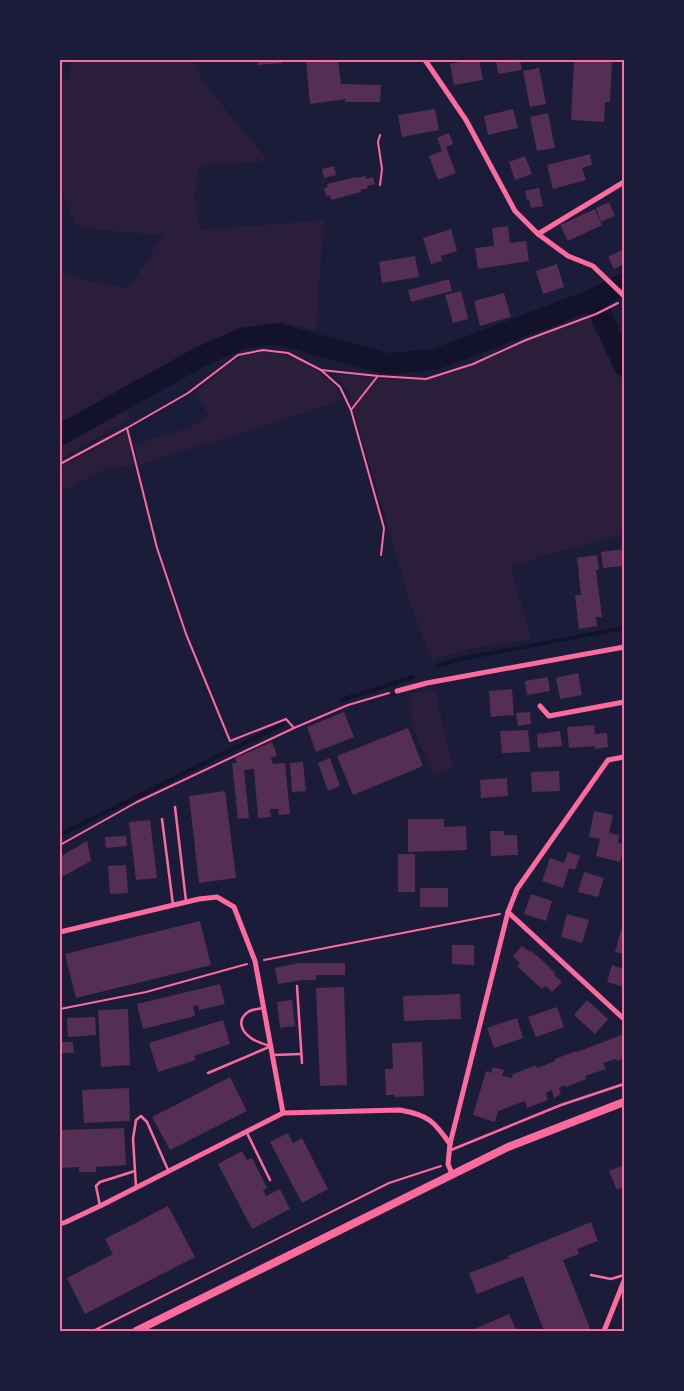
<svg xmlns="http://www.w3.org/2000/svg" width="684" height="1391" viewBox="0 0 684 1391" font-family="Cabin,sans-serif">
<rect width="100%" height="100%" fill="#1b1b3a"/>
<g fill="#2a1e3b">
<polygon points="71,60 192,60 205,84 268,161 199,165 195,197 200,230 324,220 316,330 281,322 248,327 215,338 148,375 60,428 60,270 80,279 129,288 163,235 99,230 75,225 64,196 60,189 60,81 70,80"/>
<polygon points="590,318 596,336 603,329 624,347 624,534 549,554 511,567 531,639 469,649 431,660 410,602 348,391 336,374 392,380 427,380 476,364 529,340"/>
<path d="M264,352c7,1 16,2 23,4 21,6 46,23 56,42l-8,5 -196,62 -5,-20 56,-18 19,-11 -14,-23 28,-24 18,-12z"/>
<polygon points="128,408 129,419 60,459 60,445 106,418"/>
<polygon points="127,431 134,466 107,468 60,493 60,467"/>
<polygon points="435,690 453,767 433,776 413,728 411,706 412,694"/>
</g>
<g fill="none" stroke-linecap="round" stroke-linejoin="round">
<g stroke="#12122b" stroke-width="4">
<polyline points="437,666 460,659 624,628"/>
<polyline points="341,700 413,677"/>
<polyline points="60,835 283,724"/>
</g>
<g stroke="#12122b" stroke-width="21">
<polyline points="594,299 624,366"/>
<polyline points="60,435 200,357 243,338 278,334 388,364 436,359 594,299 624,284"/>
</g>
</g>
<g fill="#542f53">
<polygon points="258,60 282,60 282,63 258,65"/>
<polygon points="306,60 338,60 341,84 381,85 380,102 345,102 346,99 310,104"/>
<polygon points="470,60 479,60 483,80 454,85 450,64"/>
<polygon points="496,60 520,60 522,70 498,74"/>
<polygon points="574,60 612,60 610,102 605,102 604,122 571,120"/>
<polygon points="539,68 546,104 530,107 523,71"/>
<polygon points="435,109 439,130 402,137 398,115"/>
<polygon points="513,109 518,128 488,135 484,116"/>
<polygon points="548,113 555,148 537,151 530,117"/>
<polygon points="449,133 453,144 446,147 456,173 438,180 429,156 442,151 437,138"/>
<polygon points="590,154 592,165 582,168 586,180 553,189 547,165"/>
<polygon points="525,156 532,174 515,180 509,162"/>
<polygon points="334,166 336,175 324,178 322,169"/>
<polygon points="366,176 366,179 373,177 375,184 367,186 368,188 360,190 361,192 331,200 330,195 326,196 324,188 328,187 327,184 356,177 357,178"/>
<polygon points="539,188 543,206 531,208 529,199 527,200 525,191"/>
<polygon points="609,202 615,216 601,222 596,208"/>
<polygon points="595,209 602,225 568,241 560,225"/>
<polygon points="508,226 510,243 526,241 529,261 478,269 475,248 494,246 492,228"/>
<polygon points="451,229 457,251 441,256 442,261 431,264 423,238"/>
<polygon points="624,249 624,264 614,269 608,257"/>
<polygon points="415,256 419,277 382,283 379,262"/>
<polygon points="557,264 564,287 543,294 536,271"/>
<polygon points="449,279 452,291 411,302 408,290"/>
<polygon points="461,291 468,319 453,323 445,295"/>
<polygon points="504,293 511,317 480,326 474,301"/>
<polygon points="624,549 624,566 603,568 601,552"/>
<polygon points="597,555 599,570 596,570 602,617 596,617 597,626 579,629 575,595 581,595 577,558"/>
<polygon points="578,673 582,695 560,699 556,678"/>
<polygon points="548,677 550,691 527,695 525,681"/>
<polygon points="512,689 514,715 491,717 489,691"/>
<polygon points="344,712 354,737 316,752 307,727"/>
<polygon points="530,712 531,724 518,726 516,713"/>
<polygon points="594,725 595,734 607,733 608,747 595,749 595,746 569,748 567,727"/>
<polygon points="408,728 423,766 353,795 337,756"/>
<polygon points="528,730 530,752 502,753 500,731"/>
<polygon points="560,731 562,746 538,748 537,734"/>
<polygon points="272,742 277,755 271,758 273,764 285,763 290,814 279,815 278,809 270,809 271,817 258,818 254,769 244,770 249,818 238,819 232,763 237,763 235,758"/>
<polygon points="330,758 340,786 328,791 318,763"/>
<polygon points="303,762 306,791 292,792 290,763"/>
<polygon points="559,771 560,791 532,792 531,772"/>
<polygon points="507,778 508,796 481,798 480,780"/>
<polygon points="225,791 236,878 199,883 189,796"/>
<polygon points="594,811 613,815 609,833 619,835 618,843 624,844 620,862 596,856 600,839 589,837"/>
<polygon points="408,819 444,819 444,827 466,826 467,850 408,852"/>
<polygon points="150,820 157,878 136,880 129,822"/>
<polygon points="490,831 504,831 504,835 517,835 518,855 491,856"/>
<polygon points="126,836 127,846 106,848 105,837"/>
<polygon points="87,841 91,861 60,878 60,857"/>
<polygon points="568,852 580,856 575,870 569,868 563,888 542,881 550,858 564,863"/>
<rect x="398" y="854" width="17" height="38"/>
<polygon points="126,865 128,893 110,894 108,866"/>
<polygon points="584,872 604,878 598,897 578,892"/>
<rect x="420" y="888" width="28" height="19"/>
<polygon points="531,894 552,901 546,921 524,914"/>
<polygon points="567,914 589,920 582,943 561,937"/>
<polygon points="200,921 211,965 76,998 65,954"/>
<polygon points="621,930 624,931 624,954 615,952"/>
<polygon points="452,945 474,945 474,965 452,964"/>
<polygon points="522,946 530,952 531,951 543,961 555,973 554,975 562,982 552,992 546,986 542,989 517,966 520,963 513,956"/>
<polygon points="299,963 345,963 345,975 316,975 316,980 302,980 278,984 275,968"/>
<polygon points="612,965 624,969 624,987 607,982"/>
<polygon points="220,984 225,1004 199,1010 198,1005 193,1006 195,1016 143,1029 137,1004"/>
<polygon points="344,987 347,1085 320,1086 316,988"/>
<polygon points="460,994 461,1019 404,1021 403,996"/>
<polygon points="292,1000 295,1026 280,1028 277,1002"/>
<polygon points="587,1000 608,1019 595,1034 574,1015"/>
<polygon points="557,1007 564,1027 536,1037 528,1017"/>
<polygon points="128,1009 130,1065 101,1067 98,1010"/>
<polygon points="95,1017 96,1035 68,1037 67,1018"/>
<polygon points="517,1018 523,1038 494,1048 487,1028"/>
<polygon points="223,1020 230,1044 194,1056 196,1060 158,1072 149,1043"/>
<polygon points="624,1034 624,1058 617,1061 616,1059 603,1063 606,1069 585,1076 586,1079 566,1087 565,1085 559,1088 561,1094 554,1098 552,1090 546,1093 548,1100 527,1108 525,1101 498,1111 495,1122 473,1115 486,1071 491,1073 493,1067 504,1070 502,1076 512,1078 513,1074 536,1065 537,1068 555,1061 555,1059 576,1051 577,1052"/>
<polygon points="61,1042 73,1042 74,1053 62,1053"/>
<polygon points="422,1042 424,1096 394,1097 394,1095 386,1095 385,1069 393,1069 392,1043"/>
<polygon points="230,1077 247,1111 170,1150 152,1117"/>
<polygon points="129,1088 130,1121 84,1123 82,1090"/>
<polygon points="124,1128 126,1165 96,1167 96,1172 79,1172 79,1167 60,1168 60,1130"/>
<polygon points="288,1133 293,1143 302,1138 328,1189 302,1203 270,1142"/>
<polygon points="242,1151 247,1160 252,1158 267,1188 263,1190 266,1196 280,1189 290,1209 252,1229 218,1164"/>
<polygon points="624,1165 624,1187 617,1190 609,1171"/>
<polygon points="168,1206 195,1257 85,1314 67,1278 113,1254 105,1239"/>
<polygon points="591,1222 598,1241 577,1249 579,1254 563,1260 591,1331 544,1331 523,1276 477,1294 469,1273 509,1258 508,1256"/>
<polygon points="509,1314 517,1331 470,1331"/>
</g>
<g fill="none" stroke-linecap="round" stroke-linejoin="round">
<g stroke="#ff6b9d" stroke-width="2">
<polyline points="380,135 378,142 382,169 380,185"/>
<polyline points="321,370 378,376 426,379 473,364 526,340 596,314 618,303"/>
<polyline points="351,410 377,377"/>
<polyline points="127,428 157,548 186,634 230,741 286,719 294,728"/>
<polyline points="60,464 127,428 188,393 238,355 263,350 288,353 321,370 340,387 351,410 384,528 381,555"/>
<polyline points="60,845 137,802 294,728 348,705 389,693"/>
<polyline points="264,960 500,914"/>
<polyline points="60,1009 146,992 247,964"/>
<polyline points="93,1331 389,1183 441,1166"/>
</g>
<g stroke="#ff6b9d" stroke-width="2.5">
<polyline points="175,807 186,901"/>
<polyline points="162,819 173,905"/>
<polyline points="297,986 302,1063"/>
<path d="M263,1008c-5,1 -11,1 -15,4 -12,8 -6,20 3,26 5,4 13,6 19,8"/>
<polyline points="273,1055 301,1054"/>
<polyline points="208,1073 269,1047"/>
<polyline points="247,1133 270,1180"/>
<polyline points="451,1150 561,1105 624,1084"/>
<polyline points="136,1187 133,1139 136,1120 141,1116 147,1122 168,1170"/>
<polyline points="100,1206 96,1186 100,1182 135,1171"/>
<polyline points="591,1275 611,1279 624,1275"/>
</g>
<g stroke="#ff6b9d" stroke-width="5">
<polyline points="425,60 466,120 515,211 538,234 568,256 593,266 624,296"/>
<polyline points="538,234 624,182"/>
<polyline points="397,691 427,683 624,647"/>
<polyline points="540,706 549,716 624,702"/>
<polyline points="508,912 624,1019"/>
<polyline points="60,932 199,899 217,897 234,907 255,961 283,1113"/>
<polyline points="452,1174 448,1164 450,1144 508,912 517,889 608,760 624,757"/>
<path d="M60,1224l6,-2 34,-16 183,-93 117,-3c28,5 34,11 50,34"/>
<polyline points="604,1331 624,1281"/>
</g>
<polyline stroke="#ff6b9d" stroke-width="8" points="136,1331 508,1147 624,1102"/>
</g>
<rect width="684" height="1391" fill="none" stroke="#1b1b3a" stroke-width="122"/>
<rect x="61" y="61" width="562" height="1269" fill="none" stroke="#ff6b9d" stroke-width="2"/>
</svg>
